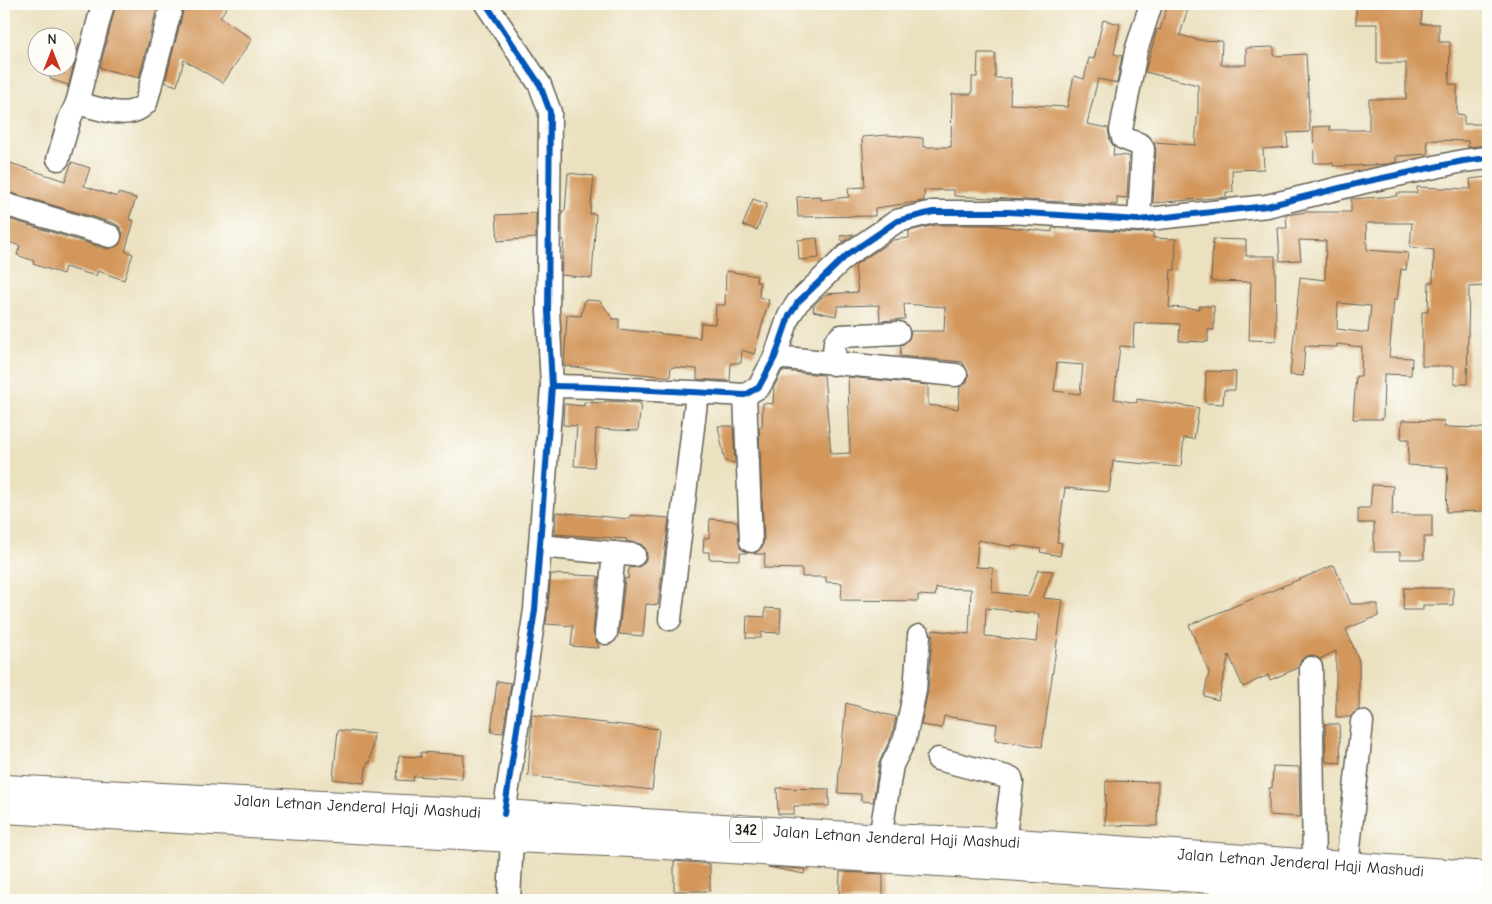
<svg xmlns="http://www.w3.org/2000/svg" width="1492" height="904" viewBox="0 0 1492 904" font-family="'Comic Neue',sans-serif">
<rect width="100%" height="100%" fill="#fdfcf7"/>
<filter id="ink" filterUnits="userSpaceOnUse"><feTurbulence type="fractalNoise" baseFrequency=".02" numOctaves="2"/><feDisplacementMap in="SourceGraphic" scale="10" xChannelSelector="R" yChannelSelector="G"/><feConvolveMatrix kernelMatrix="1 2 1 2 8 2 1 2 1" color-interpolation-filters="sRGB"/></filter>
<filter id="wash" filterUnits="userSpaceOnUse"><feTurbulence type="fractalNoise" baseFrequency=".0096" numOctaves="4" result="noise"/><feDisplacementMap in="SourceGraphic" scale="20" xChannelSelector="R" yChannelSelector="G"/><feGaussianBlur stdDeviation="1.12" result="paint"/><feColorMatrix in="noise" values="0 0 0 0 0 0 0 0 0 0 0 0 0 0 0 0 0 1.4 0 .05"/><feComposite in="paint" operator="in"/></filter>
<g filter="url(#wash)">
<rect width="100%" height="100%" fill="#ebe1c0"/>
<g id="blocks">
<g fill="#d3975b" fill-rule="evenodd">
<polygon points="116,4 158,4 139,78 100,68"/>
<polygon points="185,4 229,4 220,17 252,39 223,83 184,60 177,86 165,82"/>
<polygon points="1168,4 1188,8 1180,35 1198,40 1222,41 1221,65 1246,65 1246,48 1274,47 1274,56 1306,54 1310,132 1287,133 1288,147 1263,149 1264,169 1232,170 1233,192 1226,192 1226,197 1153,203 1156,150 1154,142 1195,145 1198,109 1198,85 1145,72 1157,29 1160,30"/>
<polygon points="1356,4 1417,4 1417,8 1422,8 1421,24 1439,24 1439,42 1450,42 1449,84 1457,85 1457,114 1464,115 1464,124 1488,124 1488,145 1468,147 1468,141 1427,140 1428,154 1396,156 1396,162 1388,164 1352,166 1333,166 1333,163 1314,163 1313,127 1330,126 1330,130 1369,130 1369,99 1406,99 1406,63 1377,63 1377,24 1356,24"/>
<polygon points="1103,20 1120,24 1114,54 1122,56 1117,83 1098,79 1087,124 1108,128 1110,141 1114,147 1113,155 1129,156 1127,198 1117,197 1117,205 954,196 954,190 924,190 924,201 875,208 875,216 798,217 797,197 821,196 821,200 849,197 848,188 865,187 862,137 887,135 923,138 923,147 951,147 952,94 972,94 972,77 977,77 978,53 995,53 995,78 1011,78 1010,104 1067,107 1074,76 1084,79 1089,58 1094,59"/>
<polygon points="68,40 79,44 68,88 68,85 50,79 53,68 68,68"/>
<polygon points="4,161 65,181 72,162 90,168 84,186 117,197 118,193 136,198 129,219 134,221 125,251 133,254 124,280 98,271 96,276 65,267 63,274 33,264 34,261 17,255 20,246 4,240 5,218 107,249 119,245 123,233 120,227 114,223 4,191"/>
<polygon points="568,173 594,176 590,214 596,214 592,278 561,275 564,240 562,240 562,211 565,211"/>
<path d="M1488,177v109l-19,1 -2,97h-13v-18h-32v-54h6l1,-30h4l1,-32 -24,-3 2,-24h-46l1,27 41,3 -2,17 -5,-1 -4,31 -3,-1 -5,58 23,1 -1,17 -27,-1 -1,45h-30l3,-43h5l1,-29 -25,-3v3l-32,-1 -2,30 -13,-1 10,-98 25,3 1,-39 -27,-1 2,20 -21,1 -2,-33h9l-1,-13 19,-3h46v-13l46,-3v-3h20v-6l54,2 -1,-10zM1338,303l33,3 -3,27 -31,-4z"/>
<polygon points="753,199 767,204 757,230 743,225"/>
<polygon points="536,213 536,238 498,241 496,215"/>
<path d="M935,225h55l62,7v-4l86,5 15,-1v6l23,1 -1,31h-4l-2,37 30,2v-3h15v24h-6v12l-29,-1 1,-17 -29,-1 -17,1 -1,23 -13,-1 -6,53 23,4v-4l62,9 -5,31 -10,-1 -3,29 -68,-6 -4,31 -44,-4 -8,54 5,1 -2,13 -20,-4 1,-3 -29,-4v2l-34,-7 -2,27 17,1 -1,24 36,4 10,-26 15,1 -10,27 20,2 -21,147 -47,-7 2,-16 -53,-8 -2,12 -21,-3 7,-34 5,-61 36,4 2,-45 -35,-1 -1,8 -17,-1v6l-77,-1 1,-17 -16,-1v-5h-24v-8l-38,-1 1,-14h-11l8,-7 2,-7 -5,-113h3l1,-24 10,1 1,-17 8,-16 42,4 7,79 19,-1 -2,-76 80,8v20l30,4 2,-22 6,-4 3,-7 -6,-14 -63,-6 1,-10 8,-7 2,-8h33l1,-24 -41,-3 1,15 -25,2 -1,-16 -41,1 -2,10 -23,-5 1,-6 12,-11 32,-2 -3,-27 38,-25 16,-2v-7zM1057,363l26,2 -3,29 -26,-3zM986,608l53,6 -3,28 -51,-6z"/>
<polygon points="854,234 843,242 840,236"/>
<polygon points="817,238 819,258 799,260 798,240"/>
<polygon points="1213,239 1246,240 1246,256 1275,256 1276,341 1249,340 1251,282 1211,281"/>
<polygon points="726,271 757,276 756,282 760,282 759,297 769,300 754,354 742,350 741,363 731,363 730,381 697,379 697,369 671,367 670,377 564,366 567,315 581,316 585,300 600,301 613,319 619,319 619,329 700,338 701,323 715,324 716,305 725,305"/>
<polygon points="1206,371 1236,372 1235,390 1224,390 1223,404 1205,403"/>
<polygon points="605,401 641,403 638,431 596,429 594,467 574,466 577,426 563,425 564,404 584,406 584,402 605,403"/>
<polygon points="1402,420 1444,421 1444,427 1486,428 1488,511 1446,512 1448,467 1408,465 1409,439 1401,439"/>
<polygon points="718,426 733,426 735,463 725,461"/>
<polygon points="1372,485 1393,486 1392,515 1432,515 1432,537 1424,537 1424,559 1400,559 1400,552 1374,552 1374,523 1358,523 1358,508 1370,508"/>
<polygon points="556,512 630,519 630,515 669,518 658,605 646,604 643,636 619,634 625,578 628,579 629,568 639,567 645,562 647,556 646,549 641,544 626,541 627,539 555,534"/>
<polygon points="710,519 737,521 740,548 748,553 740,553 740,560 709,559 709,552 703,552 704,538 709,538"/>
<polygon points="1334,565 1351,604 1378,604 1378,616 1346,629 1359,661 1359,710 1350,717 1336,717 1336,651 1320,659 1311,655 1305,657 1300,661 1298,668 1270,680 1268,675 1243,687 1229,655 1218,700 1204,696 1209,672 1189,625"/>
<polygon points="551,574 598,576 593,632 599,648 571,646 573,626 546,624"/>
<polygon points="1404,588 1453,588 1453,605 1423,605 1423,610 1403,610"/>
<polygon points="765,608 781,609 780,633 761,632 761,638 746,638 747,616 765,617"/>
<polygon points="497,681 511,683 503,733 491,732"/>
<polygon points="846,703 896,717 892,735 879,763 873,802 861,801 861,794 838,793 839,767 840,767"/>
<polygon points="532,715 659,729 652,790 528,776"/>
<polygon points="1325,724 1339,724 1341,763 1326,762"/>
<polygon points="338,730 374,734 370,763 367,763 364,783 333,779"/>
<polygon points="421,752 464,755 462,779 414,776 413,781 397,780 399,756 421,757"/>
<polygon points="1273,766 1299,767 1300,817 1269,815 1269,788 1272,788"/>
<polygon points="1106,781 1158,782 1157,826 1105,825"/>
<polygon points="777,788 829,789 829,806 794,806 794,814 778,814"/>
<polygon points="674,861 710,864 710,891 674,891"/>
<polygon points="768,867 805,869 804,874"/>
<polygon points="840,872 883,874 883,900 839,900"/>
</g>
</g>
</g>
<g filter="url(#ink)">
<use href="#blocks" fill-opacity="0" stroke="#646155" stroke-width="1"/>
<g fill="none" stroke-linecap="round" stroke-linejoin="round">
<g stroke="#646155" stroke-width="25">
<g id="minor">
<path d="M103,4l-26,99c22,5 52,19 69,0l26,-99"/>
<polyline points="486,4 540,85 550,112 548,311 552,386 535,610 504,814"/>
<polyline points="58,159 70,118 77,103"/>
<polyline points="4,204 110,236"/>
<polyline points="1139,220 1143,149 1141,145 1123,138 1121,130 1136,51 1151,4"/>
<polyline points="775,357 956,375"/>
<polyline points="833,364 835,342 841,336 898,333"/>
<path d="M552,386c65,1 129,6 193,9l14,-8 16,-30 14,-41 9,-14 49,-47 50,-34 36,-9h76l130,8 128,-14 97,-24 99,-21 25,-3"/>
<polyline points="745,395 751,541"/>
<polyline points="540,546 634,555"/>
<polyline points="670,619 697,394"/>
<polyline points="606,633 614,553"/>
<polyline points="1311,668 1314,864"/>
<polyline points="938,759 1011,778 1012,783 1004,842"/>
<polyline points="880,838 892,765 905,739 915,690 919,636"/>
<polyline points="1347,867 1362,722"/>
<polyline points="509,900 512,838"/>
</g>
</g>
<g stroke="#646155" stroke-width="30">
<g id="major">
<path id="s1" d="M4,789l500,25 376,24 124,4 484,34"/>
<polyline points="4,809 512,838 631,843 1488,896"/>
</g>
</g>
<use href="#minor" stroke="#fff" stroke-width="22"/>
<use href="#major" stroke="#fff" stroke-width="28"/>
<g stroke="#fdfcf7" stroke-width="9">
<g id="cycleway">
<polyline points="486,4 540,85 550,112 548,311 552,386 535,610 504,814"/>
<path d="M552,386c65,1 129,6 193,9l14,-8 16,-30 14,-41 9,-14 49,-47 50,-34 36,-9h76l130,8 128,-14 97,-24 99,-21 25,-3"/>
</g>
</g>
<use href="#cycleway" stroke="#0057b8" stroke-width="6"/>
</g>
</g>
<g text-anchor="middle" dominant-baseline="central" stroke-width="4" stroke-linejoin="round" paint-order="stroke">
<rect fill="#fdfcf7" stroke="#605f5e" stroke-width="1" x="730" y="817.5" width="32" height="25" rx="4"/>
<g font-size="15" font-weight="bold" fill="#1c1c1c">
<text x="746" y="830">342</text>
</g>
<g font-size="16" fill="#1c1c1c" stroke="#fdfcf7">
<text stroke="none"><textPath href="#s1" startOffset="354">Jalan Letnan Jenderal Haji Mashudi</textPath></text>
<text stroke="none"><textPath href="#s1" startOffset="894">Jalan Letnan Jenderal Haji Mashudi</textPath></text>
<text stroke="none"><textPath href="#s1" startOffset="1299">Jalan Letnan Jenderal Haji Mashudi</textPath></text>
</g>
</g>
<rect width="1492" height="904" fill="none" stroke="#fdfcf7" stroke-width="20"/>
<g transform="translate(52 52)"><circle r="24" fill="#fdfcf7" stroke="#a3a29f"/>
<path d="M0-4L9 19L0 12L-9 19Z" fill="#c8321e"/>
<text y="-8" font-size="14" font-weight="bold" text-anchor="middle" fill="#1c1c1c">N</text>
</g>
</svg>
